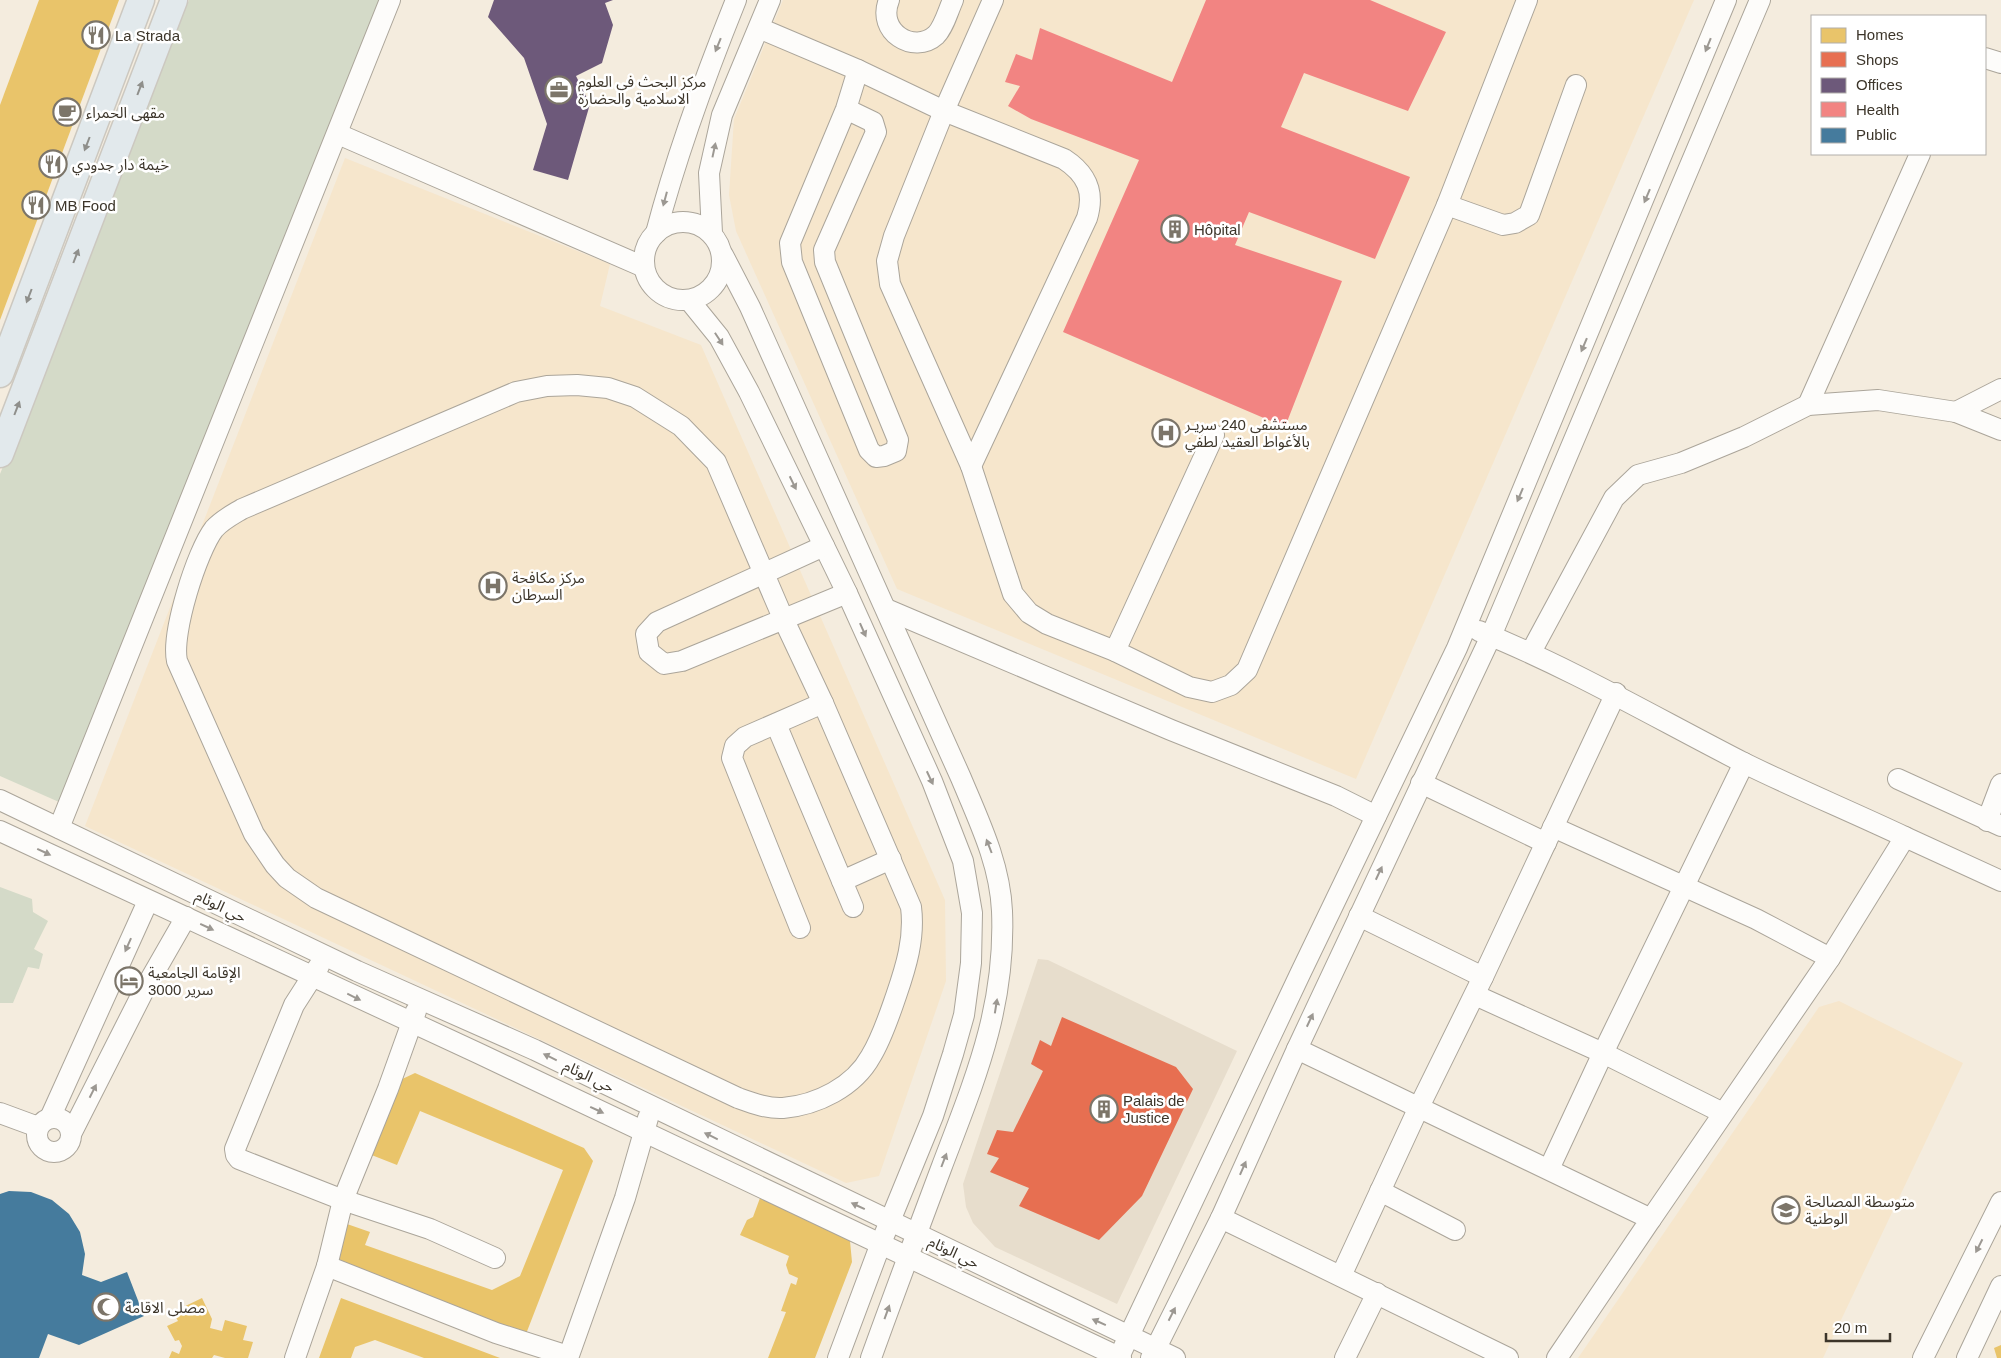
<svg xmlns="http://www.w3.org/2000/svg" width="2001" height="1358" viewBox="0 0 2001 1358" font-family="Helvetica,'Noto Sans Arabic',sans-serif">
<rect width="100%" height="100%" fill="#f4ecde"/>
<polygon fill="#e7ddcc" points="1038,959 1048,960 1237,1051 1117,1304 995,1247 973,1223 966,1207 963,1184"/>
<g fill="#f6e6cc">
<polygon points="783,0 1694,0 1356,779 897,589 736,231 729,195 734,119"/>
<polygon points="345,158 610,264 600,306 701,345 945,900 946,981 879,1176 846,1183 85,826"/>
<polygon points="1839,1001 1963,1063 1823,1358 1578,1358 1819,1007"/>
</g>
<g fill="#d4dac8">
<polygon points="189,0 394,0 59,802 0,776 0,474"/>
<polygon points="0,887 32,899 33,912 48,921 34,949 43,954 39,969 28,967 13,1003 0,1003"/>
</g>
<g fill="#e9c46a">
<polygon points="39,0 119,0 0,320 0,105"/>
<polygon points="415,1073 584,1148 593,1161 526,1334 343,1264 336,1253 347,1224 370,1232 365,1245 492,1290 520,1276 563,1170 420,1111 397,1165 369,1154 398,1081"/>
<polygon points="760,1198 848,1236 850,1241 852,1262 815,1358 768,1358 786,1312 781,1311 791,1283 796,1285 798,1278 789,1274 786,1265 789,1256 740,1235 747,1220 753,1217"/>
<polygon points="202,1298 212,1319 210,1328 222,1331 225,1320 247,1326 243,1340 253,1342 248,1358 225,1358 214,1355 212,1358 169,1358 172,1351 179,1354 182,1346 179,1340 175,1341 167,1326 178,1321 173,1312"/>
<polygon points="341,1298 500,1358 424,1358 375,1340 355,1347 351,1358 319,1358"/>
<polygon points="2001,1345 2001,1358 1997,1358 1994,1348"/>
</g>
<polygon fill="#e76f51" points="1062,1017 1176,1067 1193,1089 1142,1196 1099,1240 1019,1206 1029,1188 990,1172 999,1158 987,1154 997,1130 1013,1132 1043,1071 1031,1064 1040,1040 1051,1046"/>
<polygon fill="#6d597a" points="494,0 613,0 605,3 613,25 602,63 576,76 590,104 568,180 533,170 547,124 524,58 488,17"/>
<polygon fill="#f28482" points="1206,0 1370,0 1446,32 1408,111 1304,73 1281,127 1410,177 1375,259 1249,212 1235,245 1342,281 1285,427 1063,332 1139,160 1031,119 1008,106 1020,86 1005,82 1016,54 1032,60 1040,28 1172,82"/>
<polygon fill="#457b9d" points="9,1191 31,1192 52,1200 69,1214 80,1232 85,1254 82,1275 101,1282 127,1272 144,1316 79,1345 48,1334 39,1358 0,1358 0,1194"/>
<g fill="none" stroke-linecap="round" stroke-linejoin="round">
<g stroke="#aba59a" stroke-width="22">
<g id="minor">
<path d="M889,0c-13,32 25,55 47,35 8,-8 12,-24 17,-35"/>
<polyline points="993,0 944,111 894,236 887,261 890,284 971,466 1013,594 1029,613 1047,624 1115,651 1189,687 1212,692 1231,685 1247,670 1447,205 1527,0"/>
<path d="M759,28l99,42 86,41 120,48c23,15 31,33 23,59l-116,248"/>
<polyline points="1985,58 2001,63"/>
<polyline points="846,109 873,122 876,132 824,250 825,262 898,440 896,451 884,456 876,457 869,450 792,262 790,243 846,109 858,70"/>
<polyline points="338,134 644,267"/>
<polyline points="1447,205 1503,225 1515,223 1529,215 1576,85"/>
<circle cx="683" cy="261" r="39"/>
<path d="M656,233c21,-80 49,-156 80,-233"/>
<polyline points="712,233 709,173 722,115 770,0"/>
<path d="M723,255l27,52 211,471c18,43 39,86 41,133 4,96 -27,168 -60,255 -24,64 -48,128 -71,192"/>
<polyline points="689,300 719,337 749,392 847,593 932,781 963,861 972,913 971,963 964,1015 953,1054 933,1116 881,1243 838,1358"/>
<path d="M577,385l31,3 27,9 46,29 35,36 67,156 40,85 88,204c4,31 -5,60 -15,89 -7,20 -14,42 -25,60 -17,31 -54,49 -88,52 -15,1 -31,-5 -45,-10l-422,-200 -29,-20 -12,-13 -21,-31 -77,-173c-6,-28 20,-110 37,-132 8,-9 18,-14 28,-20l274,-117 31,-6z"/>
<polyline points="1808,405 1920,154"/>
<polyline points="1956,412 2001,389"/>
<polyline points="824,546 657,622 646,634 649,652 664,664 682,661 847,593"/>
<polyline points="886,609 1171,730 1336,796 1376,816"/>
<path d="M1479,631c92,37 177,87 265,132 53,26 108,49 161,74l-75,121 -179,261"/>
<polyline points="1115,651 1214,435"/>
<polyline points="1531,652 1614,498 1638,475 1681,463 1744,437 1808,405 1878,400 1956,412 2001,430"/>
<polyline points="776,724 853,907"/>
<polyline points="1898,779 2001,826"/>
<polyline points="1421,783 1546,843"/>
<polyline points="0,800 357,971 535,1050 1175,1358"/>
<polyline points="1987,821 2001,784"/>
<polyline points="1553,827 1756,919 1830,958"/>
<polyline points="59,828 390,0"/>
<polyline points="0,831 480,1054 1121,1358"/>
<polyline points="1905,837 2001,881"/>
<polyline points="842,881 891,859"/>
<polyline points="1359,916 1483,977"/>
<polyline points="800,928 732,758 735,746 745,737 823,703"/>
<polyline points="319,966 294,1005 235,1149 236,1155 239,1159 343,1200 430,1229 495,1258"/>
<polyline points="1475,995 1603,1053 1723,1113"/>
<polyline points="1297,1049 1651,1219 1557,1358"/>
<polyline points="0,1113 38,1127"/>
<circle cx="54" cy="1135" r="17"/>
<polyline points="50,1118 148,901"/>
<polyline points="71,1134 143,992 186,917"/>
<polyline points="1549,1169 1603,1053 1744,763"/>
<polyline points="1380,1191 1455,1230"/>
<polyline points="1221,1218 1508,1358"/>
<polyline points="327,1266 496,1333 568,1356"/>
<polyline points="1341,1276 1419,1107 1483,977 1616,693"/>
<polyline points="1119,1357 1301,972 1457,648 1726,0"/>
<polyline points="295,1358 327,1266 343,1200 388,1089 416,1011"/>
<polyline points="568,1358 625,1198 648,1118"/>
<polyline points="1151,1358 1221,1218 1297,1049 1491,636 1760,0"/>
<polyline points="1345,1358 1377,1293"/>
<polyline points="1923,1358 2001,1202"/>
<polyline points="1967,1358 2001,1286"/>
</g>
</g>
<g stroke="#ccc8c0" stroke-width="29">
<g id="major">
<polyline points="0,374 141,0"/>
<polyline points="0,454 174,0"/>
</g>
</g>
<use href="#minor" stroke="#fdfcfa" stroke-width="20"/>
<use href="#major" stroke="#e2e9ec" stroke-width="26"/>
</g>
<defs><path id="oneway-solid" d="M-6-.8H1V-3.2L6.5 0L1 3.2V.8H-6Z" transform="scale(1.25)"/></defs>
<g fill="#9c9892">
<use href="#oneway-solid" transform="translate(718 45) rotate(112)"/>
<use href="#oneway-solid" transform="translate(1708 45) rotate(112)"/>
<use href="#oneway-solid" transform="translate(714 150) rotate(-78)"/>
<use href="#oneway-solid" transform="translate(1647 196) rotate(113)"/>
<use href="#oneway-solid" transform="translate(665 199) rotate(105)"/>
<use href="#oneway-solid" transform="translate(719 339) rotate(57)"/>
<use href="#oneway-solid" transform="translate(1584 345) rotate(113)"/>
<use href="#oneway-solid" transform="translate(793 483) rotate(64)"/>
<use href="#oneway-solid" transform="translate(1520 495) rotate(113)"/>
<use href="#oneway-solid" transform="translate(863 630) rotate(66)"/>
<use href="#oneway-solid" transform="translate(930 778) rotate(65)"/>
<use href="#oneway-solid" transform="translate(989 846) rotate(-111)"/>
<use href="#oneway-solid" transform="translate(44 852) rotate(25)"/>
<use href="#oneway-solid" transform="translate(1379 873) rotate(-65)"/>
<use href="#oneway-solid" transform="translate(207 927) rotate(25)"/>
<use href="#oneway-solid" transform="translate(128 945) rotate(114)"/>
<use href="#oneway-solid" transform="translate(354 997) rotate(26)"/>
<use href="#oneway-solid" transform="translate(996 1006) rotate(-81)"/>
<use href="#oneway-solid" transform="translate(1310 1020) rotate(-65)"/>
<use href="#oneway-solid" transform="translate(550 1057) rotate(-154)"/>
<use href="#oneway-solid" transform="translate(93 1091) rotate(-63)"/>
<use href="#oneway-solid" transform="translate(597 1110) rotate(25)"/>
<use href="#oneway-solid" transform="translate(711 1136) rotate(-154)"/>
<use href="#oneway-solid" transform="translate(944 1160) rotate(-69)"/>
<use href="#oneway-solid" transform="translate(1243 1168) rotate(-66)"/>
<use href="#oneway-solid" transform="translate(858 1206) rotate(-155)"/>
<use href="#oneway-solid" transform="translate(1979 1246) rotate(117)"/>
<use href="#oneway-solid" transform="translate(887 1312) rotate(-70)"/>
<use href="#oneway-solid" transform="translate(1172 1314) rotate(-63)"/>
<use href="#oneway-solid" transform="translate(1099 1322) rotate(-156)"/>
</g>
<g fill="#8f8f8b">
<use href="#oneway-solid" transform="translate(140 88) rotate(-69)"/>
<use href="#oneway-solid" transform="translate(87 144) rotate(111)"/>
<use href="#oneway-solid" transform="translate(76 256) rotate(-69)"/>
<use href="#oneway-solid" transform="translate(29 296) rotate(111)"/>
<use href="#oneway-solid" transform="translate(17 408) rotate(-69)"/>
</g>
<defs>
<g id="restaurant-ring" transform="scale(1.4375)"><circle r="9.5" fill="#fff" stroke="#7c7569" stroke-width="1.5"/><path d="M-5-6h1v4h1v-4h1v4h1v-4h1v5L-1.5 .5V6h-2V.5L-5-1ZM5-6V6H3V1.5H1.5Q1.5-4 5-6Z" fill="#7c7569"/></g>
<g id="office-ring" transform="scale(1.4375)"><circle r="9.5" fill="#fff" stroke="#7c7569" stroke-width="1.5"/><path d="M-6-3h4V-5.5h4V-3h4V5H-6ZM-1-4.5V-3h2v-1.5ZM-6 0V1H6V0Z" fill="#7c7569"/></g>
<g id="cafe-ring" transform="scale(1.4375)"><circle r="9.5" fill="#fff" stroke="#7c7569" stroke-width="1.5"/><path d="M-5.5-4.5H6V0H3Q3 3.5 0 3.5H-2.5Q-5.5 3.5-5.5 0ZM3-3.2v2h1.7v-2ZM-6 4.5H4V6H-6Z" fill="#7c7569"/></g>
<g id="building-ring" transform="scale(1.4375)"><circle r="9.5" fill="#fff" stroke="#7c7569" stroke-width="1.5"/><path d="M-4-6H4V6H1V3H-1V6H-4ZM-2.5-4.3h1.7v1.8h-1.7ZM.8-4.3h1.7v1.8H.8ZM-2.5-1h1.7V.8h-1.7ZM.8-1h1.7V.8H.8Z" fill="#7c7569"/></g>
<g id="hospital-ring" transform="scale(1.4375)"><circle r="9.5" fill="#fff" stroke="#7c7569" stroke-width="1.5"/><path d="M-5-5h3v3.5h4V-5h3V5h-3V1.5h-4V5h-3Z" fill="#7c7569"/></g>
<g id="hotel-ring" transform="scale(1.4375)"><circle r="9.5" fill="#fff" stroke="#7c7569" stroke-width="1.5"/><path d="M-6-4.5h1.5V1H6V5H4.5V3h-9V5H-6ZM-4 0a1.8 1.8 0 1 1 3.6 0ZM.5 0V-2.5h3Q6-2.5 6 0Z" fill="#7c7569"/></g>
<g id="school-ring" transform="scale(1.4375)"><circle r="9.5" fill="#fff" stroke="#7c7569" stroke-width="1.5"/><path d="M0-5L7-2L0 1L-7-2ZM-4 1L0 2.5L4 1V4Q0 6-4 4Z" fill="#7c7569"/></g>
<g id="mosque-ring" transform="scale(1.4375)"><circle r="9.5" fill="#fff" stroke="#7c7569" stroke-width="1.5"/><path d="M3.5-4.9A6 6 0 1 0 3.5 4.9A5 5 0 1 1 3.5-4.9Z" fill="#7c7569"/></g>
</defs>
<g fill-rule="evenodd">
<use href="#restaurant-ring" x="96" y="35"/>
<use href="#office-ring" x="559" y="90"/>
<use href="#cafe-ring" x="67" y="112"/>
<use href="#restaurant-ring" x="53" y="164"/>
<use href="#restaurant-ring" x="36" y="205"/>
<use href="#building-ring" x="1175" y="229"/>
<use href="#hospital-ring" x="1166" y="433"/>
<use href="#hospital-ring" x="493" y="586"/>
<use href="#hotel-ring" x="129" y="981"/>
<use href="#building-ring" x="1104" y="1109"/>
<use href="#school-ring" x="1786" y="1210"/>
<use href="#mosque-ring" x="106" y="1307"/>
</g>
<g text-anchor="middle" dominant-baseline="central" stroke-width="5" stroke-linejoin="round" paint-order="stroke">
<g font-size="15" fill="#3c352a" stroke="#fff" text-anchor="start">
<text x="115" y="35">La Strada</text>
<text x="578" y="81">مركز البحث في العلوم<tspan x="578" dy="17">الاسلامية والحضارة</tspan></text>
<text x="86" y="112">مقهى الحمراء</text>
<text x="72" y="164">خيمة دار جدودي</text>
<text x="55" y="205">MB Food</text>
<text x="1194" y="229">Hôpital</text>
<text x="1185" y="424">مستشفى 240 سريـر<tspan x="1185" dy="17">بالأغواط العقيد لطفي</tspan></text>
<text x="512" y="577">مركز مكافحة<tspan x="512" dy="17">السرطان</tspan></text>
<text x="148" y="972">الإقامة الجامعية<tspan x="148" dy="17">3000 سرير</tspan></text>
<text x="1123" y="1100">Palais de<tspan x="1123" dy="17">Justice</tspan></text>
<text x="1805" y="1201">متوسطة المصالحة<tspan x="1805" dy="17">الوطنية</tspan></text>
<text x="125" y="1307">مصلى الاقامة</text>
</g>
<g font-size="15" fill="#3c352a" stroke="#fff">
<text transform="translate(221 906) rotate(26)">حي الوئام</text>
<text transform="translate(589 1076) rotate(26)">حي الوئام</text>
<text transform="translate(954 1252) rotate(26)">حي الوئام</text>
</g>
</g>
<rect x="1811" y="15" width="175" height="140" fill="#ffffff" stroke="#b1aeaa"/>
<rect x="1821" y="28" width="25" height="15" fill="#e9c46a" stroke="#b1aeaa"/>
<text x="1856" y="40" font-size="15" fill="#3c352a">Homes</text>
<rect x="1821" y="52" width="25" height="15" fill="#e76f51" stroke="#b1aeaa"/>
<text x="1856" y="65" font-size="15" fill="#3c352a">Shops</text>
<rect x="1821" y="78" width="25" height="15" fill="#6d597a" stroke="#b1aeaa"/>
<text x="1856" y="90" font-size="15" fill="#3c352a">Offices</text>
<rect x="1821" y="102" width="25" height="15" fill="#f28482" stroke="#b1aeaa"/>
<text x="1856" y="115" font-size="15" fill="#3c352a">Health</text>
<rect x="1821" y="128" width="25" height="15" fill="#457b9d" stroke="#b1aeaa"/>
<text x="1856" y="140" font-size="15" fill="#3c352a">Public</text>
<path d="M1826 1333v8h64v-8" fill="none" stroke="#3c352a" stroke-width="2.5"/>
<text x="1834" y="1333" font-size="15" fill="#3c352a" stroke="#ffffff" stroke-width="4" paint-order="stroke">20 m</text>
</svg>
